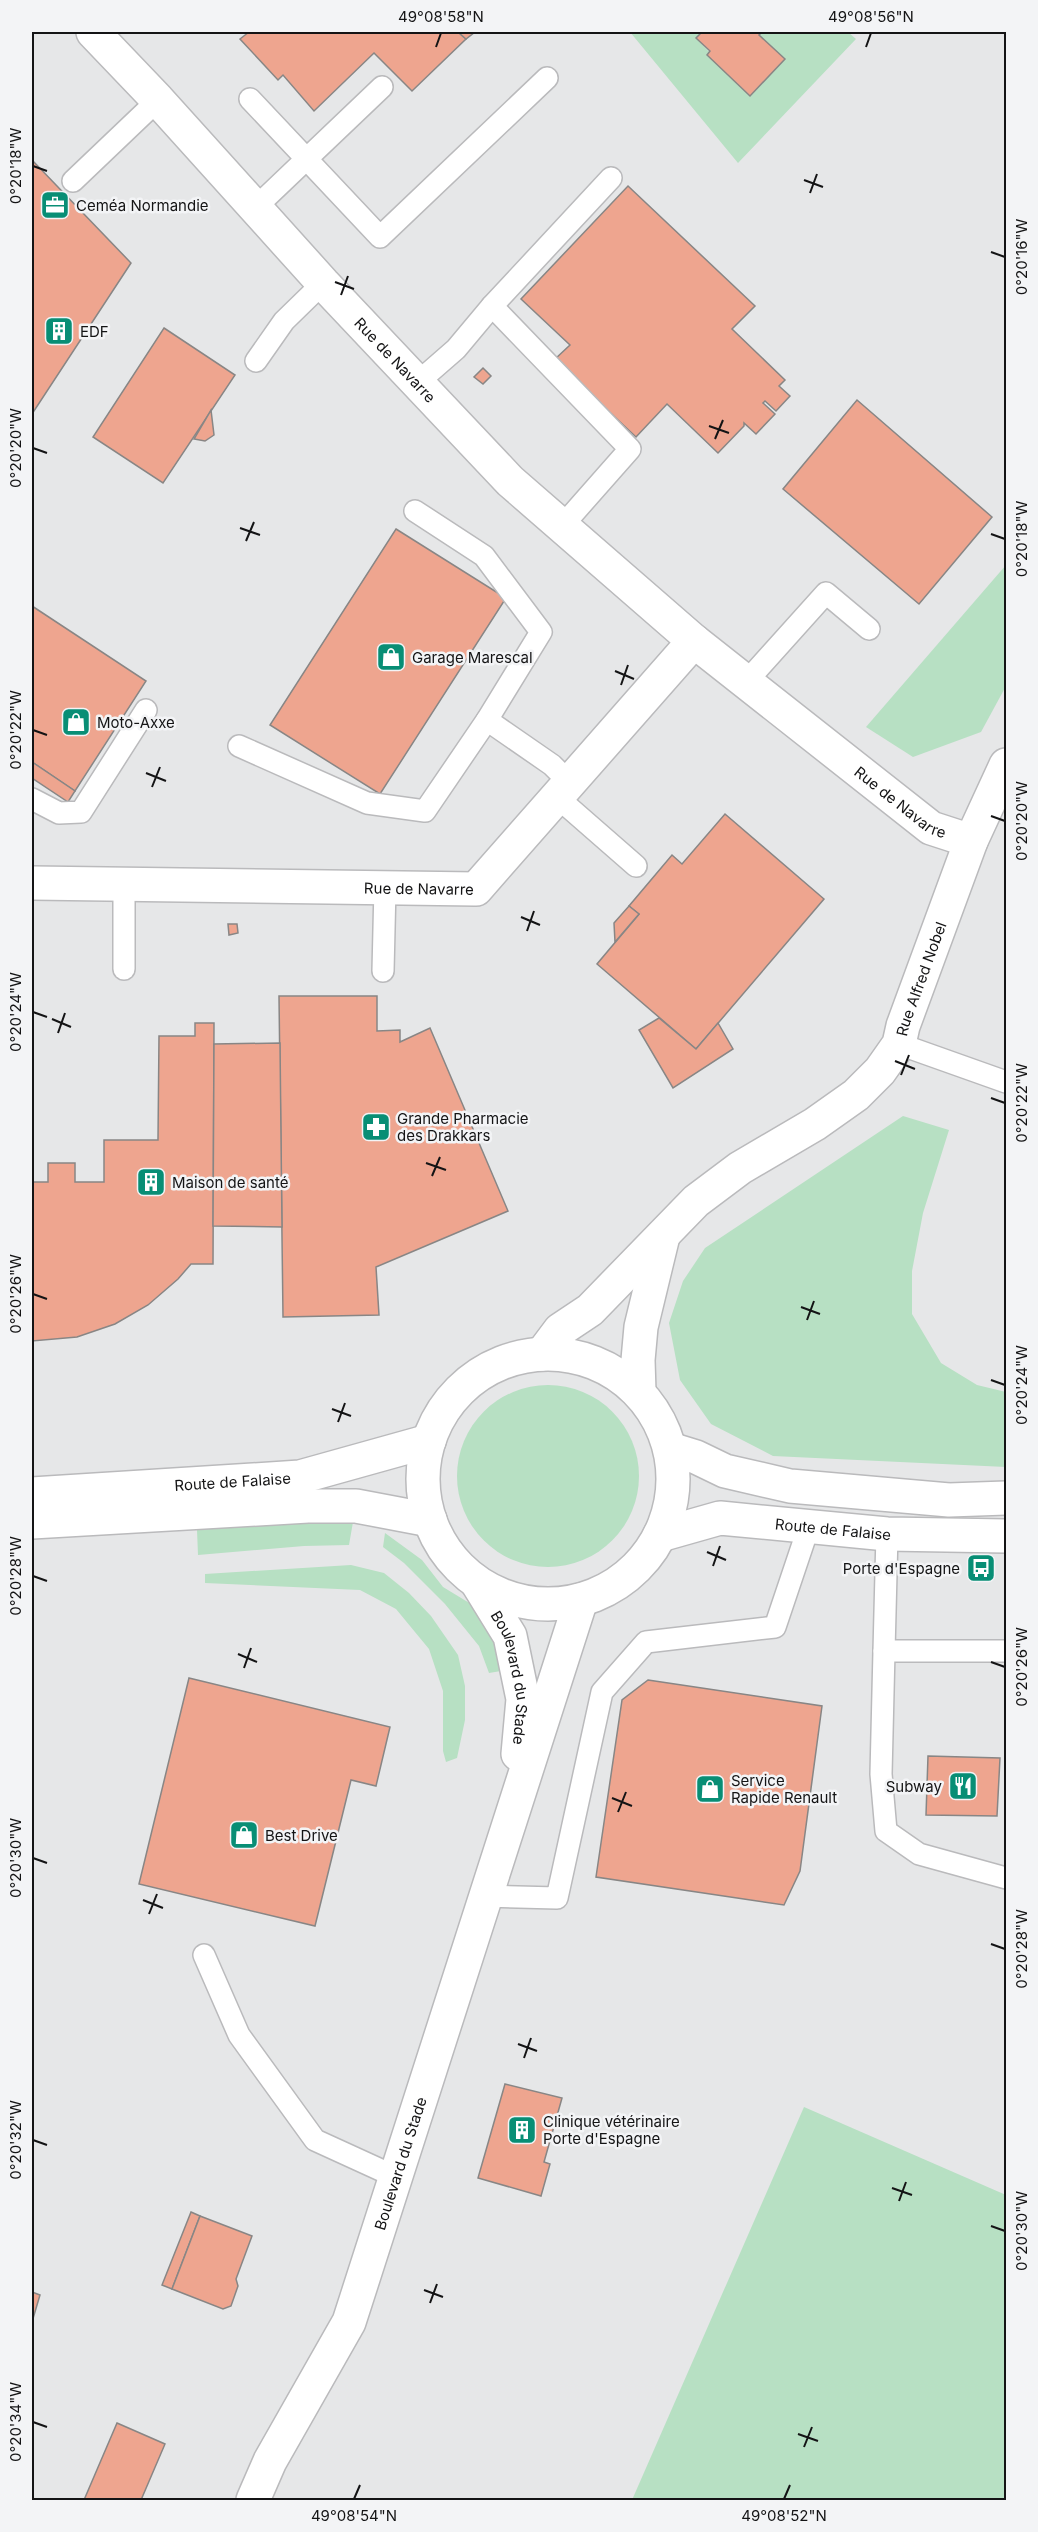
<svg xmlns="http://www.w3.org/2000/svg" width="1038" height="2532" viewBox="0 0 1038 2532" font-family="Inter,sans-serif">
<rect width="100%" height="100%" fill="#e6e7e8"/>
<g fill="#b7e0c3">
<polygon points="630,32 702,32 696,38 750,95 785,59 759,35 762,32 848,32 856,39 738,163"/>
<polygon points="1006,565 1006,686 981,732 913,757 866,727"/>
<polygon points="903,1116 949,1130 923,1213 912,1271 912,1314 941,1363 977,1385 1006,1392 1006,1467 773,1456 711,1424 680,1380 669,1323 683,1281 705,1248"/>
<circle cx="548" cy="1476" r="91"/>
<polygon points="311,1521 353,1522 349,1545 304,1546 198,1555 197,1530"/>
<polygon points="385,1533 422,1560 443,1587 471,1604 498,1639 507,1670 489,1673 479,1646 445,1604 404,1563 383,1547"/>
<polygon points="351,1565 384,1573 409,1593 431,1616 458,1655 465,1686 465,1720 457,1758 446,1762 443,1751 443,1691 429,1649 396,1609 360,1590 205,1583 205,1574"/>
<polygon points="804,2107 1006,2195 1006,2500 632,2500"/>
</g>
<g fill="#eea58f" stroke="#888685" stroke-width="1.5">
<polygon points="249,32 458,32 466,39 412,91 374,53 314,111 283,75 278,80 240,39"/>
<polygon points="458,32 475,32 466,39"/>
<polygon points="702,32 762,32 759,35 785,59 750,96 707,55 710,51 696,38"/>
<polygon points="32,160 131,263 32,414"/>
<polygon points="628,186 755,306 732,329 785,380 779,386 790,396 776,411 765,401 763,403 775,414 756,434 744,423 744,426 718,453 667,404 636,437 554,360 570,345 521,299"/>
<polygon points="164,328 235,375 163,483 93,437"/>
<polygon points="483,368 491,376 483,384 474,377"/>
<polygon points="857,400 992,517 919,604 783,489"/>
<polygon points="211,410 214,435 205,441 194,439"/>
<polygon points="396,529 506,598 380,794 270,725"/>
<polygon points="32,606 146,681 75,791 32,762"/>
<polygon points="32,762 75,791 68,802 32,778"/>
<polygon points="725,814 824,899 696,1049 597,964 639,914 629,906 672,855 682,864"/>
<polygon points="629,906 639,914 615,942 614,923"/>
<polygon points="228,924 237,924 238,933 229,935"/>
<polygon points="279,996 377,996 377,1031 400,1030 400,1042 430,1028 508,1211 376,1267 379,1315 283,1317"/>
<polygon points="659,1018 696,1049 718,1023 733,1049 673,1088 639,1030"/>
<polygon points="195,1023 214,1023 213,1264 191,1264 178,1279 148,1305 115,1324 77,1337 32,1341 32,1182 48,1182 48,1163 75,1163 75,1182 104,1182 104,1140 158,1140 159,1036 195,1036"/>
<polygon points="280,1043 282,1227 213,1226 214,1044"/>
<polygon points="189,1678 390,1727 376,1786 351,1780 315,1926 139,1884"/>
<polygon points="648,1680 822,1706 800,1871 784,1905 596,1877 622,1700"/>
<polygon points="928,1756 1000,1758 997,1816 926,1815"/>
<polygon points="505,2084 562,2098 544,2162 550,2164 541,2196 478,2178"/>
<polygon points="191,2212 200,2216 172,2289 162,2285"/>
<polygon points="200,2216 252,2236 236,2279 238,2286 231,2306 223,2309 172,2289"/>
<polygon points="32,2292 40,2295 32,2322"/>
<polygon points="117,2423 165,2444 141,2500 84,2500"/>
</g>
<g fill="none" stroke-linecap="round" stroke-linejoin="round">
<g stroke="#bababc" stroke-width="24">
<g id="lane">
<polyline points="250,99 380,237 547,78"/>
<polyline points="73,181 158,100"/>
<polyline points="255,208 382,87"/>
<polyline points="492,306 630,449 563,525"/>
<polyline points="256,361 284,321 323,283"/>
<polyline points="417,383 456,349 492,306 611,178"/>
<polyline points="746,682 826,593 869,629"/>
<polyline points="487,720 552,765 570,783"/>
<polyline points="239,746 367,803 425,811 487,720 541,632 484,556 415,511"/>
<polyline points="557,797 636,866"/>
<polyline points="32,799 59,813 81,812 146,710"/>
<polyline points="124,884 124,969"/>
<polyline points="383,971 385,887"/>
<polyline points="899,1044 1006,1082"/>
<polyline points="887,1534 884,1651 1006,1651"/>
<polyline points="884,1651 881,1774 886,1831 919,1854 1006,1878"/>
<polyline points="485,1896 557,1898 602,1692 646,1642 775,1627 809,1526"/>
<polyline points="204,1955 239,2035 315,2140 396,2177"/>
</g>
</g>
<g stroke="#bababc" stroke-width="36">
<g id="street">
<path id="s1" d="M93,32l65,68 165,183 187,198 184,160 237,187 40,13"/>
<path id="s2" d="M32,883l444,6 218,-248"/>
<path id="s3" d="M542,1354l18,-24 30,-20 106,-109 44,-33 75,-44 41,-29 24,-24 19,-27 4,-18 68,-185 35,-76"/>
<polyline points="639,1392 638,1360 641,1327 663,1236"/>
</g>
</g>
<g stroke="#bababc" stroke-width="36">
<g id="secondary">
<circle cx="548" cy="1479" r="125"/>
<polyline points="670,1449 696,1457 725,1471 790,1486 949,1500 1006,1498"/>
<path id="s4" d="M32,1494l268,-17 129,-36"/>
<polyline points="32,1522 308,1506 356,1506 430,1520"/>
<path id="s5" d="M660,1535l60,-17 167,16 119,2"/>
<path id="s6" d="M478,1584l32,52 13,63 -5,55"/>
<path id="s7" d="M253,2500l17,-39 79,-139 232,-722"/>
</g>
</g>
<use href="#lane" stroke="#fff" stroke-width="21"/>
<use href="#street" stroke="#fff" stroke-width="33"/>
<use href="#secondary" stroke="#fff" stroke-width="33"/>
</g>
<path fill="none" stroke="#141415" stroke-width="2" d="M436,47l5,-14M866,47l5,-14M33,166l14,5M804,180l19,7M810,193l7,-19M991,252l14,5M335,282l19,7M341,295l7,-19M709,426l20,7M715,439l8,-19M33,448l14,5M240,528l20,7M991,534l14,5M246,541l8,-19M615,671l19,8M621,685l7,-20M33,730l14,5M146,773l20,8M152,787l8,-20M991,816l14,5M521,917l19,8M527,931l7,-20M33,1012l14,5M52,1019l19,8M58,1033l7,-20M895,1061l20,8M901,1075l8,-20M991,1098l14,5M426,1163l20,7M432,1176l8,-19M33,1294l14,5M801,1307l19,7M807,1320l7,-19M991,1380l14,5M332,1409l19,7M338,1422l7,-19M707,1552l19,8M713,1566l7,-20M33,1576l14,5M238,1654l19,8M991,1662l14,5M244,1668l7,-20M612,1798l20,8M618,1812l8,-20M33,1858l14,5M143,1900l20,8M149,1914l8,-20M991,1944l14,5M518,2044l19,7M524,2058l7,-20M33,2140l14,5M892,2188l20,7M899,2201l7,-19M991,2226l14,5M424,2290l19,7M430,2303l7,-19M33,2422l14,5M798,2434l20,7M804,2447l8,-20M354,2499l6,-14M784,2499l6,-14"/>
<defs>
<g id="office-square" transform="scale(1.5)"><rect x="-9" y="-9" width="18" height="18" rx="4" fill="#088e75" stroke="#f3f4f6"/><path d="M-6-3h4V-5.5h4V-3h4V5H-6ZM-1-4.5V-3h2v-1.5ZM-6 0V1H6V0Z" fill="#fff"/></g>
<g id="building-square" transform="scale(1.5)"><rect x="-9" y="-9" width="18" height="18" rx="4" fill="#088e75" stroke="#f3f4f6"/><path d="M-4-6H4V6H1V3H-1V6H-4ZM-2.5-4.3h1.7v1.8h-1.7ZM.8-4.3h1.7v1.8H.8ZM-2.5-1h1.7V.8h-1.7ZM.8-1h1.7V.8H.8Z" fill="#fff"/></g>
<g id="shop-square" transform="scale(1.5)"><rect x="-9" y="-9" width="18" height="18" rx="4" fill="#088e75" stroke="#f3f4f6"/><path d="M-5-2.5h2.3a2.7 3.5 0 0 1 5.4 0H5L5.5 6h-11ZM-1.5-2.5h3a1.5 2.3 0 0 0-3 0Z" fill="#fff"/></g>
<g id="pharmacy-square" transform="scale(1.5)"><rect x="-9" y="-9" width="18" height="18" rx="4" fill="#088e75" stroke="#f3f4f6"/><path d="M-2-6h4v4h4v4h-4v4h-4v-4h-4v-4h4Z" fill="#fff"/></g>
<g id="bus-square" transform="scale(1.5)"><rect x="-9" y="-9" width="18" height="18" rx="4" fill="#088e75" stroke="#f3f4f6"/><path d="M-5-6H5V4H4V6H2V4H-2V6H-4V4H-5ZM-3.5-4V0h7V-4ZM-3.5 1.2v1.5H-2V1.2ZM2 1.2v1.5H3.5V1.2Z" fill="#fff"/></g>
<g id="restaurant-square" transform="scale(1.5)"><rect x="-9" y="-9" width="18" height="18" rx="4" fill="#088e75" stroke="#f3f4f6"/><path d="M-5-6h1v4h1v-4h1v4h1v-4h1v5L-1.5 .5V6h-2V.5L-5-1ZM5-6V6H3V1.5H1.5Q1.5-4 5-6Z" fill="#fff"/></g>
</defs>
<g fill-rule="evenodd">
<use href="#office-square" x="55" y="205"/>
<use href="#building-square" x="59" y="331"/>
<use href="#shop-square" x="391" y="657"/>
<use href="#shop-square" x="76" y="722"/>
<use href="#pharmacy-square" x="376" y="1127"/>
<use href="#building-square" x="151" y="1182"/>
<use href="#bus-square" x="981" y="1568"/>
<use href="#restaurant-square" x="963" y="1786"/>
<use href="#shop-square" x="710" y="1789"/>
<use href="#shop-square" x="244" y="1835"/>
<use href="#building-square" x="522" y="2130"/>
</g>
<g text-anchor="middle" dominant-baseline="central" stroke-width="5" stroke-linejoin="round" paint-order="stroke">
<g font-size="15" fill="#141415" stroke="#f3f4f6" text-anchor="start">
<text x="76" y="205">Ceméa Normandie</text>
<text x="80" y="331">EDF</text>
<text x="412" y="657">Garage Marescal</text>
<text x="97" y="722">Moto-Axxe</text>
<text x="397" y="1118">Grande Pharmacie<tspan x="397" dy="17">des Drakkars</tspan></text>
<text x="172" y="1182">Maison de santé</text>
<text x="960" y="1568" text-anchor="end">Porte d'Espagne</text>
<text x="731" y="1780">Service<tspan x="731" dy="17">Rapide Renault</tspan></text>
<text x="942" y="1786" text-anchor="end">Subway</text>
<text x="265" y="1835">Best Drive</text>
<text x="543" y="2121">Clinique vétérinaire<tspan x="543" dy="17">Porte d'Espagne</tspan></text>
</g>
<g font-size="15" fill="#141415" stroke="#f3f4f6">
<text stroke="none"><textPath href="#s1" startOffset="446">Rue de Navarre</textPath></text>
<text stroke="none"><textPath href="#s1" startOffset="1119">Rue de Navarre</textPath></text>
<text stroke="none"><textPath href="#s2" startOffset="387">Rue de Navarre</textPath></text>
<text stroke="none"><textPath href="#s3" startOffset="546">Rue Alfred Nobel</textPath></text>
<text stroke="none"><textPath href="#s4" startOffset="201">Route de Falaise</textPath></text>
<text stroke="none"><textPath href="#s5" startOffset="176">Route de Falaise</textPath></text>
<text stroke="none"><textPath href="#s6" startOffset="102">Boulevard du Stade</textPath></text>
<text stroke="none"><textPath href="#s7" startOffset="369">Boulevard du Stade</textPath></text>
</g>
</g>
<rect width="1038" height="2532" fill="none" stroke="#f3f4f6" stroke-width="66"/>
<rect x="33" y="33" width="972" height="2466" fill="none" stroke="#141415" stroke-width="2"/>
<g font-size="15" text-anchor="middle" fill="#141415">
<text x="441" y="22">49°08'58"N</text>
<text x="871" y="22">49°08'56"N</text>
<text transform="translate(16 166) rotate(-90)" y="5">0°20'18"W</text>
<text transform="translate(1022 257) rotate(-90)" y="5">0°20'16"W</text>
<text transform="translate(16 448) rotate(-90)" y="5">0°20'20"W</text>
<text transform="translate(1022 539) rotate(-90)" y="5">0°20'18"W</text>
<text transform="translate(16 730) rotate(-90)" y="5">0°20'22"W</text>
<text transform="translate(1022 821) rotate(-90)" y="5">0°20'20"W</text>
<text transform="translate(16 1012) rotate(-90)" y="5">0°20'24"W</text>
<text transform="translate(1022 1103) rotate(-90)" y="5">0°20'22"W</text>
<text transform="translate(16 1294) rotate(-90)" y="5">0°20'26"W</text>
<text transform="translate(1022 1385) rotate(-90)" y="5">0°20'24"W</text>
<text transform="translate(16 1576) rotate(-90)" y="5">0°20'28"W</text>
<text transform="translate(1022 1667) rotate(-90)" y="5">0°20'26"W</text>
<text transform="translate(16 1858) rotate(-90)" y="5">0°20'30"W</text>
<text transform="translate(1022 1949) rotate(-90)" y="5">0°20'28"W</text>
<text transform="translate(16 2140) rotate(-90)" y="5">0°20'32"W</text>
<text transform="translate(1022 2231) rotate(-90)" y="5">0°20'30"W</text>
<text transform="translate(16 2422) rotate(-90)" y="5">0°20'34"W</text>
<text x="354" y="2521">49°08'54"N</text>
<text x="784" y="2521">49°08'52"N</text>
</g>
</svg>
